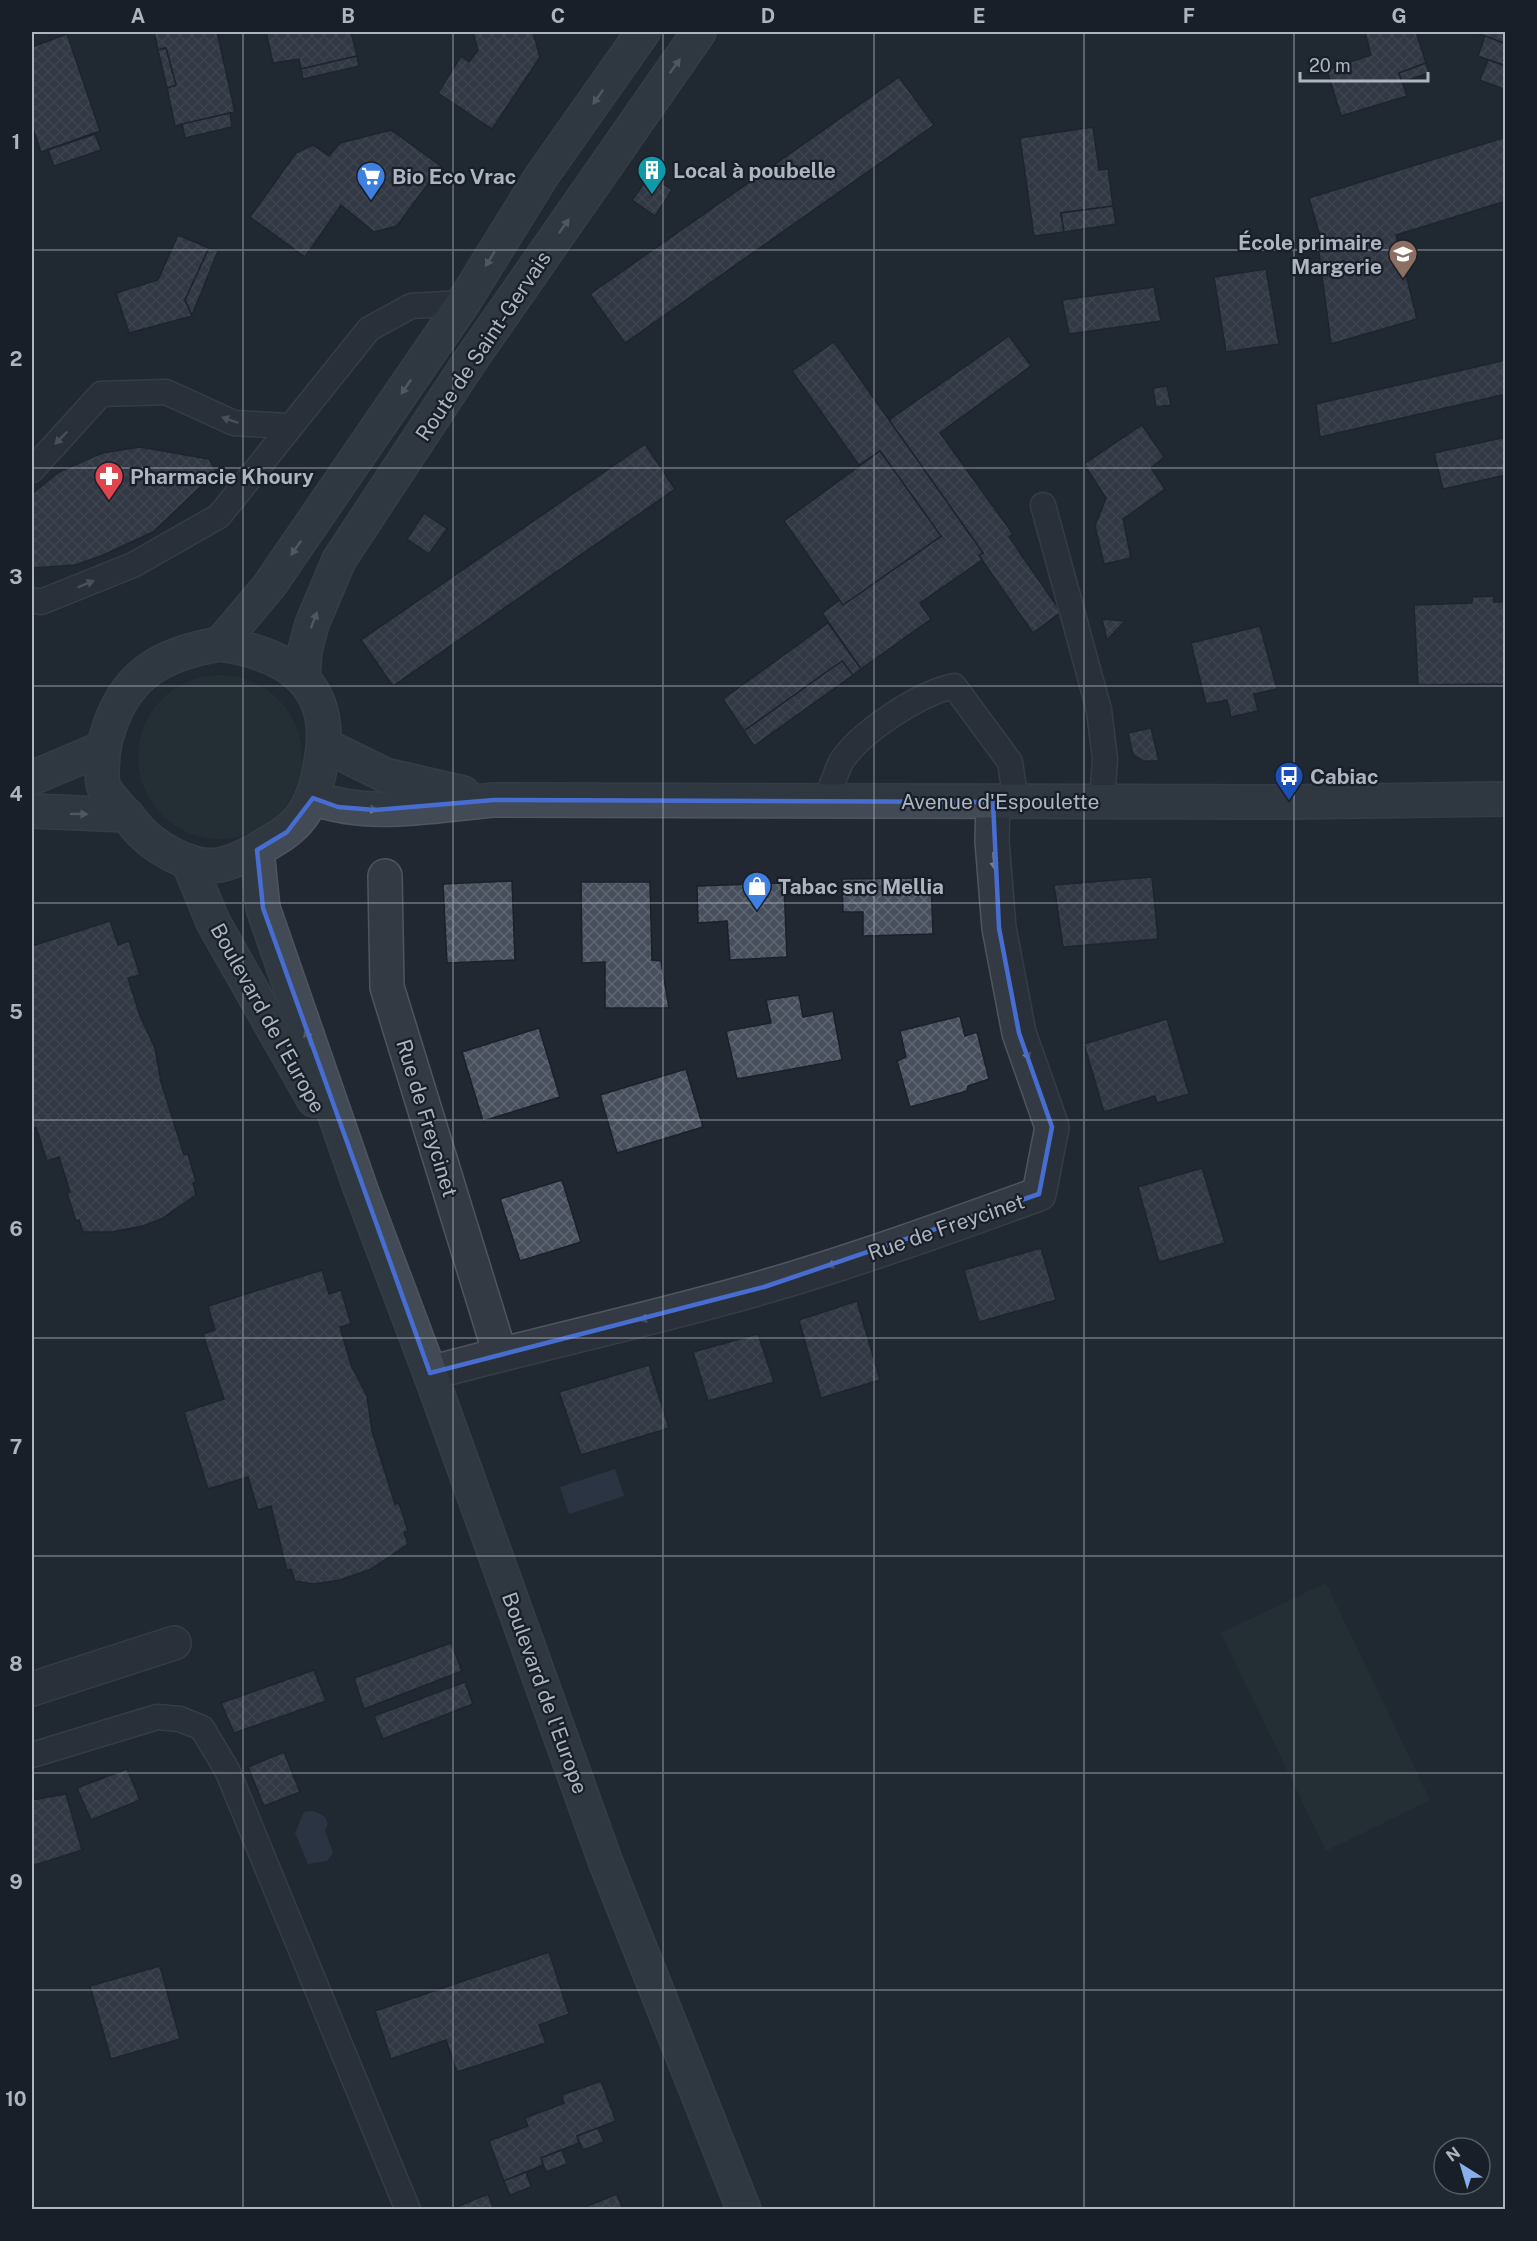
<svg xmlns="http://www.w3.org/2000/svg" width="1537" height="2241" viewBox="0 0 1537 2241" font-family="'Public Sans',sans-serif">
<defs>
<pattern id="building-cross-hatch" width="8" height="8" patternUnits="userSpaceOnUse" patternTransform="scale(1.5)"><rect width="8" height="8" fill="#474f5c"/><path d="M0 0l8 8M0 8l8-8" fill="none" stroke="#5f6672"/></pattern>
</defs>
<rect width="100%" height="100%" fill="#212832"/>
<g fill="#273838">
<circle cx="220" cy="757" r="82"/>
<polygon points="1326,1583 1430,1800 1326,1851 1221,1633"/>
</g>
<g fill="#364458">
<polygon points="615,1469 624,1496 569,1514 560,1487"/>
<polygon points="314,1811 325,1817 328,1824 325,1830 333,1853 327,1861 308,1864 295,1833 304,1812"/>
</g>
<g fill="url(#building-cross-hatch)" stroke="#1b212a" stroke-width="1.5">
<polygon points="154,32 217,32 235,112 175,126 167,88 176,85 166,48 158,50"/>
<polygon points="266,32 351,32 357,56 301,69 299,59 273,63"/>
<polygon points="473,32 533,32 540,57 492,129 438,93 461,56 469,62 478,50"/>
<polygon points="1365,32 1416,32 1426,63 1399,73 1407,96 1341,116 1327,70 1371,55"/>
<polygon points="1474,32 1506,32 1506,44 1485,36"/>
<polygon points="67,34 100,131 41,152 32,126 32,47"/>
<polygon points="1485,36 1506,44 1506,66 1478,56"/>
<polygon points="166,48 176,85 167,88 158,50"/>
<polygon points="357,56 359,66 303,79 301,69"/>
<polygon points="1488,60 1506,66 1506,90 1480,80"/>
<polygon points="1426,63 1429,73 1402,82 1399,73"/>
<polygon points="899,77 934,125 625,343 590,294"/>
<polygon points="230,113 232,127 185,138 182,124"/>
<polygon points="1093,127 1099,170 1108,169 1113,206 1061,213 1064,232 1034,236 1020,138"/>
<polygon points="391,130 441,166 397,226 374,232 341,205 305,257 250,217 296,153 313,145 329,156 340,143"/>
<polygon points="95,134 101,150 54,166 48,150"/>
<polygon points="1506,137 1506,201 1396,235 1417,319 1331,344 1318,245 1322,243 1309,198"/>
<polygon points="650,175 672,190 655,216 632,200"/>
<polygon points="1113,206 1116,224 1064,232 1061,213"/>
<polygon points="178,235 209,248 185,300 192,316 129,333 116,293 158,280"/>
<polygon points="209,248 218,251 192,315 185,300"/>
<polygon points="1266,269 1279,344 1226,352 1214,277"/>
<polygon points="1154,287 1161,321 1069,334 1062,300"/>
<polygon points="1009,336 1031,366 940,433 1013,534 1009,537 1061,612 1033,633 982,560 979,555 983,553 889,420"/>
<polygon points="834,342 983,553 979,555 982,560 920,603 931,619 861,669 822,613 840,600 843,605 941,536 880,451 859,465 792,371"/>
<polygon points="1506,360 1506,394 1320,437 1316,404"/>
<polygon points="1167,386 1171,405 1156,407 1153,388"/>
<polygon points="1142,425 1164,457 1151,468 1165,489 1123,519 1131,558 1104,564 1095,526 1106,498 1084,464"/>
<polygon points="1506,437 1506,475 1443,489 1434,453"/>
<polygon points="645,444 675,489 393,686 361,640"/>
<polygon points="140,447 209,459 216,472 153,532 101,556 75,565 32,568 32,494 59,472 102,453"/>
<polygon points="880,451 941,536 843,605 784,521"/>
<polygon points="424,513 447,529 429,554 407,539"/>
<polygon points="1494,596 1494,602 1506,602 1506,684 1418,685 1414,605 1472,603 1472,597"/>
<polygon points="1102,619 1125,621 1107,640"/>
<polygon points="828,623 861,669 853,675 842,661 744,731 723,699"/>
<polygon points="1260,626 1277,689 1254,694 1258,711 1231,717 1227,700 1206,704 1191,643"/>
<polygon points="842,661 853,675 754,746 744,731"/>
<polygon points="1151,728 1159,761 1144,761 1133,755 1128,733"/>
<polygon points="1152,877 1158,939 1063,947 1054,885"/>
<polygon points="931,878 933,934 863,936 863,912 843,912 842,879"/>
<polygon points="512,881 515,960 447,963 443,884"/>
<polygon points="581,882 650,882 652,960 661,961 669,1008 605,1008 605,962 582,963"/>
<polygon points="784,883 787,957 730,960 727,921 698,923 697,886"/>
<polygon points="110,921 118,945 129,941 140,975 128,978 140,1016 155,1048 161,1082 184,1155 188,1154 196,1182 193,1183 196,1195 161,1219 143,1226 112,1232 83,1232 79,1220 76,1221 67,1193 70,1192 59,1157 47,1161 36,1127 32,1129 32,946"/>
<polygon points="799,995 803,1017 833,1011 842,1060 737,1079 726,1031 771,1023 766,1000"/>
<polygon points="960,1016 965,1036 977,1032 989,1079 968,1086 967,1091 910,1107 897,1061 906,1057 900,1031"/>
<polygon points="1167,1019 1189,1094 1157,1103 1155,1096 1104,1112 1084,1044"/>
<polygon points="539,1028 560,1097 483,1121 462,1052"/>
<polygon points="686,1069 703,1127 617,1153 600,1095"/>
<polygon points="1202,1168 1225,1243 1159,1262 1138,1187"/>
<polygon points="562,1180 581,1242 520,1261 500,1199"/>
<polygon points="1041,1248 1056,1300 979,1322 964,1270"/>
<polygon points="322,1270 329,1294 341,1290 351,1324 340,1327 351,1365 367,1396 372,1431 395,1504 399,1503 408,1531 404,1532 408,1544 371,1569 340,1580 314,1584 295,1581 291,1569 287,1571 271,1506 258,1510 248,1477 208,1489 184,1412 224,1399 203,1334 215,1330 208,1306"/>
<polygon points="857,1301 880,1380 821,1398 799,1320"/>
<polygon points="758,1334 774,1382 708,1401 693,1352"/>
<polygon points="649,1365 669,1428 581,1455 559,1392"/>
<polygon points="451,1643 462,1671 364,1709 354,1678"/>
<polygon points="314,1670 326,1701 234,1733 221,1703"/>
<polygon points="465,1682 473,1704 383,1739 374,1716"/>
<polygon points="284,1752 300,1792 264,1806 248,1767"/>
<polygon points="127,1769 140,1800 91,1820 77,1788"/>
<polygon points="66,1794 82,1850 32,1866 32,1800"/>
<polygon points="549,1952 569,2014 539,2025 546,2043 457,2072 446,2040 391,2059 375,2011"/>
<polygon points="160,1966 180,2039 111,2059 90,1986"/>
<polygon points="601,2081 616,2121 577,2136 579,2143 541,2158 543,2165 504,2181 489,2141 528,2126 525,2118 564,2103 562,2095"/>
<polygon points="598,2128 604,2142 583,2150 577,2136"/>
<polygon points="562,2150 567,2164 546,2172 541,2158"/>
<polygon points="526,2172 531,2187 510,2195 504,2181"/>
<polygon points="488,2194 494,2210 449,2210"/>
<polygon points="617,2194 623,2210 578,2210"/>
</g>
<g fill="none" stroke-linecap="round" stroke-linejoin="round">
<g stroke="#4e555e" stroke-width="27">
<g id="service">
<polyline points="32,470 101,394 166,392 234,423 288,426"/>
<polyline points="1043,505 1099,710 1105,759 1102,801"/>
<polyline points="32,600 41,602 133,565 219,516 369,329 411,306 463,303"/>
<path d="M826,801c5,-12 9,-27 15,-39 19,-30 79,-69 113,-76l56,76 6,40"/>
<polyline points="32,1755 157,1717 180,1719 202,1728 227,1770 408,2210"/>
</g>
</g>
<g stroke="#4e555e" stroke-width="36">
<g id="minor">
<polyline points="385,876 387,987 500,1354"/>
<path d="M430,1373c111,-30 223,-54 334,-86 93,-27 184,-60 275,-93l13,-67 -33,-94 -20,-105 -7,-87 1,-39"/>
<polyline points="32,1689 174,1643"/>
</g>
</g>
<g stroke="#4e555e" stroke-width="36">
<g id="secondary">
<polyline points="220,644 269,586 463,303 541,177 643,32"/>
<path d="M220,644c69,10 116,42 101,118 -3,20 -8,39 -20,55 -10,13 -22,20 -36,28 -12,8 -31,17 -46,20 -30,5 -69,-20 -86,-42 -8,-11 -24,-24 -29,-36 -4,-10 -1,-39 2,-49 17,-62 53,-84 114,-94z"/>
<polyline points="303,677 305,650 312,624 339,560 470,361 699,32"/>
<polyline points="324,745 385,775 463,793"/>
<polyline points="32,778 103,748"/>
<path d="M313,798c58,21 120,7 181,2l795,2 217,-3"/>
<polyline points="32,811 127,815"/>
<polyline points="257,850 263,908 361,1190 430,1373 606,1863 744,2210"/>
<polyline points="188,861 213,922 314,1100"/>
</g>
</g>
<use href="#service" stroke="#343a43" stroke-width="24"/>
<use href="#minor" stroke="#343a43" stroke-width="33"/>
<use href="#secondary" stroke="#424a56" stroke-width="33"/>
</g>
<defs><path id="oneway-solid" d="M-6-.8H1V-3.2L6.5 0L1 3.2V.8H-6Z" transform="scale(1.5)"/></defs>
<g fill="#88909b">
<use href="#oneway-solid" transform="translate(675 66) rotate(-54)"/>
<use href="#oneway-solid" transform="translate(598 97) rotate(125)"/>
<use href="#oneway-solid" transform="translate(564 226) rotate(-55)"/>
<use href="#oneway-solid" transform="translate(490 259) rotate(122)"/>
<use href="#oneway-solid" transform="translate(406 387) rotate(124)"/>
<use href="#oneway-solid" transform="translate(296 548) rotate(125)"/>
<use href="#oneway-solid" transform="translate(314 620) rotate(-69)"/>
<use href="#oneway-solid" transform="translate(369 809) rotate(3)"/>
<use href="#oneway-solid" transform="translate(79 814) rotate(1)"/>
<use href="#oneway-solid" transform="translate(308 1038) rotate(-109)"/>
</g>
<g fill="#777e88">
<use href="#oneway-solid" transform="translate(230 420) rotate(-161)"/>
<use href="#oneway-solid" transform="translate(61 438) rotate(134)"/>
<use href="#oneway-solid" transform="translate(86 584) rotate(-22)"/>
<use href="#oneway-solid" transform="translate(994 861) rotate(85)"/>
<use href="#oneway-solid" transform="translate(1026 1052) rotate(70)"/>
<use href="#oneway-solid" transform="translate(835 1264) rotate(163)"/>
<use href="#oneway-solid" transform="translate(648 1318) rotate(165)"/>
</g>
<path d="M0 0H1537V2241H0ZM313,798l25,9 37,3 119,-10 499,2 6,126 20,105 33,94 -13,67 -275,93 -334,86 -167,-465 -6,-58 30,-18z" fill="#212832" fill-opacity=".55" fill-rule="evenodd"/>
<path fill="none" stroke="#486dd1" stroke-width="4.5" stroke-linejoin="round" d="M313,798l25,9 37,3 119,-10 499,2 6,126 20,105 33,94 -13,67 -275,93 -334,86 -167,-465 -6,-58 30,-18z"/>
<path fill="none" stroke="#aeb5c0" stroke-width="1.5" stroke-opacity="0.55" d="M243,32v2178M453,32v2178M663,32v2178M874,32v2178M1084,32v2178M1294,32v2178M32,250h1474M32,468h1474M32,686h1474M32,903h1474M32,1120h1474M32,1338h1474M32,1556h1474M32,1773h1474M32,1990h1474"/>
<defs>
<g id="building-pin" transform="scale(1.5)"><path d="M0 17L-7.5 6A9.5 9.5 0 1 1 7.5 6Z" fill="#0f9aa8" stroke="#191f28"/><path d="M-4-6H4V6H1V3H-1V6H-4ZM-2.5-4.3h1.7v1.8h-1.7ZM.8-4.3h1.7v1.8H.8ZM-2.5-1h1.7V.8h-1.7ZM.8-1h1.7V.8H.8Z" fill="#fff"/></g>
<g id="supermarket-pin" transform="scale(1.5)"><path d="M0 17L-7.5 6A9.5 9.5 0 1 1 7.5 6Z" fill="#3f7fe0" stroke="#191f28"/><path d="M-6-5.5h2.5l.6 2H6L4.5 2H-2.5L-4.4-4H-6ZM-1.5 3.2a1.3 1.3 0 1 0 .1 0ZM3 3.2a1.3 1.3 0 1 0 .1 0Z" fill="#fff"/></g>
<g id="school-pin" transform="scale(1.5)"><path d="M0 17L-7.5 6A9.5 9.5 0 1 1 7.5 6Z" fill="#8d6e63" stroke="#191f28"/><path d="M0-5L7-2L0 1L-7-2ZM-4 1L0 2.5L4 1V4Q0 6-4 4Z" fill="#fff"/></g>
<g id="pharmacy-pin" transform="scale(1.5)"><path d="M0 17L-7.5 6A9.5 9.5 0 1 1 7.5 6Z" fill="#e0444e" stroke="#191f28"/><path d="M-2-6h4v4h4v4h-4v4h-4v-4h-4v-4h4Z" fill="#fff"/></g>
<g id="bus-pin" transform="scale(1.5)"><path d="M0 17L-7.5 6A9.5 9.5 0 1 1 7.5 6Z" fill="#1a4fb4" stroke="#191f28"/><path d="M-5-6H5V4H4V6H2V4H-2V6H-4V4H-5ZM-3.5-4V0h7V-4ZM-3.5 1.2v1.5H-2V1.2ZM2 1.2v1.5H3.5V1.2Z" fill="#fff"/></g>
<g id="shop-pin" transform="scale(1.5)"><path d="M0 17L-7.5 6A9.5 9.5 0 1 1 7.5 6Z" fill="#3f7fe0" stroke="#191f28"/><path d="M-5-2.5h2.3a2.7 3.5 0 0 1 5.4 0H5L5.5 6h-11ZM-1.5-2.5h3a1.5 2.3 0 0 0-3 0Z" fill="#fff"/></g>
</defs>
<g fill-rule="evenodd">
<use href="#building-pin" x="652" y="170"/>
<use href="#supermarket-pin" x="371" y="176"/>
<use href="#school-pin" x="1403" y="254"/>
<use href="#pharmacy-pin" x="109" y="476"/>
<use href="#bus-pin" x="1289" y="776"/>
<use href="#shop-pin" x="757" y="886"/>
</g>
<g text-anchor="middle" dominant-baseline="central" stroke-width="4.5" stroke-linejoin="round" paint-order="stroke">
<g font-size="21" font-weight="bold" fill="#aeb5c0" stroke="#191f28" text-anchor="start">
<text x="673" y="170">Local à poubelle</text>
<text x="392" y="176">Bio Eco Vrac</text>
<text x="1382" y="242" text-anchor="end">École primaire<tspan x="1382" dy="24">Margerie</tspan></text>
<text x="130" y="476">Pharmacie Khoury</text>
<text x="1310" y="776">Cabiac</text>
<text x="778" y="886">Tabac snc Mellia</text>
</g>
<g font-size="21" fill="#aeb5c0" stroke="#191f28">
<text transform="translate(483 346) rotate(-56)">Route de Saint-Gervais</text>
<text x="1000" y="801">Avenue d'Espoulette</text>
<text transform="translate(268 1018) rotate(61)">Boulevard de l'Europe</text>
<text transform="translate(427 1118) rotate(73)">Rue de Freycinet</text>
<text transform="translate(946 1227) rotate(-19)">Rue de Freycinet</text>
<text transform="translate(545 1693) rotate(70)">Boulevard de l'Europe</text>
</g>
</g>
<rect width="1537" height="2241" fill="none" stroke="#191f28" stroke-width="66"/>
<g transform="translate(1462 2166) rotate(323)"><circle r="28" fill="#191f28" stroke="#555b65" stroke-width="1.5"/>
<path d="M0-4.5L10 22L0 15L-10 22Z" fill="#88afeb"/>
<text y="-9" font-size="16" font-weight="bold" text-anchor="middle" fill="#aeb5c0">N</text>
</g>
<path d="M1300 72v9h128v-9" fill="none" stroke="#aeb5c0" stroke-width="3"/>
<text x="1309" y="72" font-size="18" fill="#aeb5c0" stroke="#191f28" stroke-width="4.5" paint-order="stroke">20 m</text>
<rect x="33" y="33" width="1471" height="2175" fill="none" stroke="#aeb5c0" stroke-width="2"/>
<g font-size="20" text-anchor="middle" font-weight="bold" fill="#aeb5c0">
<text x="138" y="23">A</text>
<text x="348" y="23">B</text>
<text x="558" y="23">C</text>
<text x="768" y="23">D</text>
<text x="979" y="23">E</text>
<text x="1189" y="23">F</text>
<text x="1399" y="23">G</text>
<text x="16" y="149">1</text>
<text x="16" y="366">2</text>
<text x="16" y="584">3</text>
<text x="16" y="801">4</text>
<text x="16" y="1019">5</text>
<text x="16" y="1236">6</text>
<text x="16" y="1454">7</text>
<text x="16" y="1671">8</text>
<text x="16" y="1889">9</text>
<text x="16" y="2106">10</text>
</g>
</svg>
